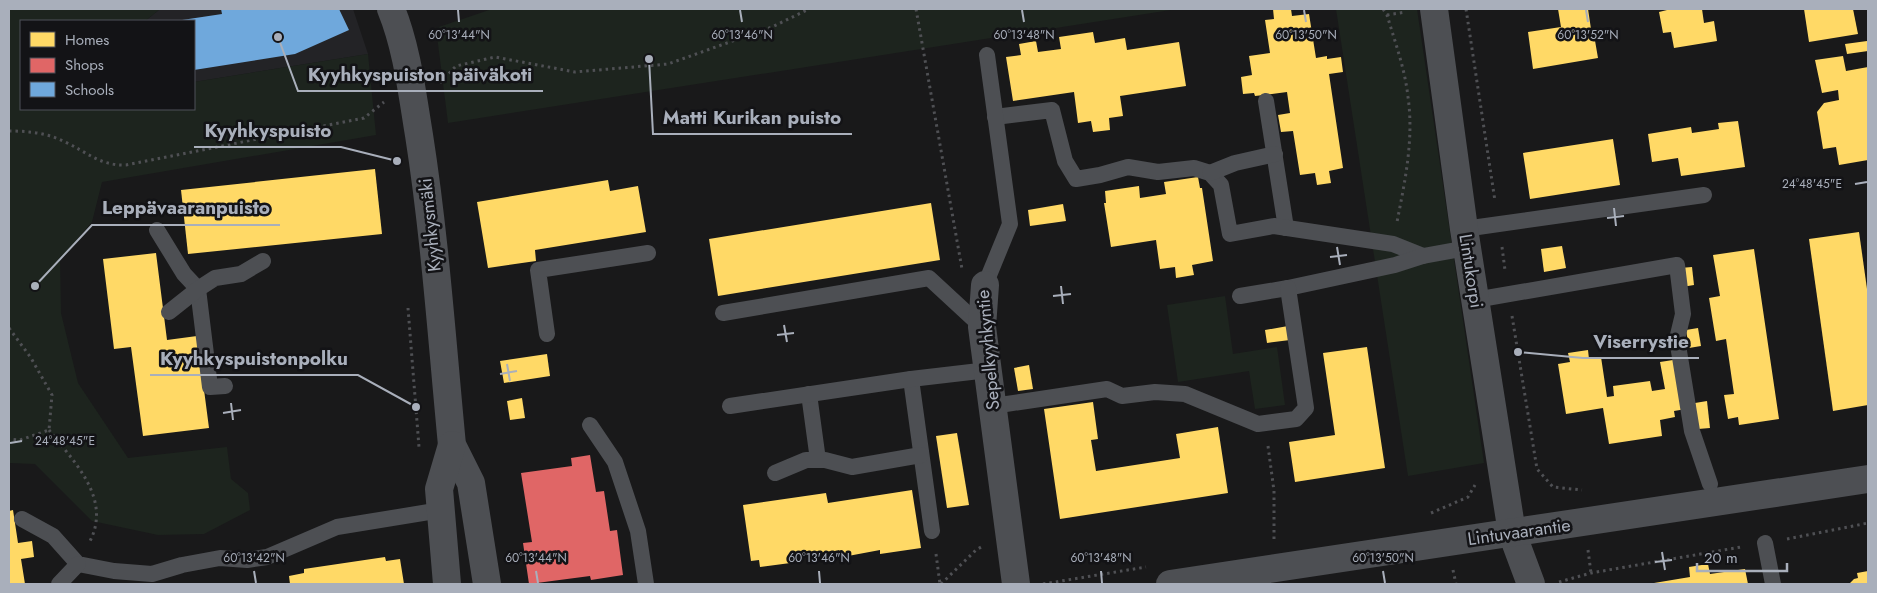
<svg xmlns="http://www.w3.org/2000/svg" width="1877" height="593" viewBox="0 0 1877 593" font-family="Jost,sans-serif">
<rect width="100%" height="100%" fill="#19191a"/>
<polygon fill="#232326" points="160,9 353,9 368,54 194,82 194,21 145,21"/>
<g fill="#1d241e">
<polygon points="9,9 160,9 145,21 21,21 21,109 194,109 194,82 368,54 376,135 102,182 92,222 60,259 61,313 78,383 128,458 227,447 231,479 248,493 250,510 204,534 158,535 92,521 35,464 9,463"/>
<polygon points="492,9 1177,9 448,123 436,28"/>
<polygon points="1336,9 1417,9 1484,463 1408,476"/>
<polygon points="1225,296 1233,354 1277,347 1285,405 1255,409 1249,371 1178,382 1167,305"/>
</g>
<g fill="#ffd966">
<polygon points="1273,9 1291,9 1292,16 1309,14 1316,58 1327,56 1327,59 1341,57 1343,72 1329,74 1343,168 1329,171 1331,183 1317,185 1315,173 1300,175 1293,131 1281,132 1278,115 1290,113 1287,92 1255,96 1254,93 1243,94 1241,77 1252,75 1249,56 1270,53 1265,20 1274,19"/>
<polygon points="1558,9 1588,9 1591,29 1593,29 1598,58 1533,69 1528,32 1561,27"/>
<polygon points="1667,9 1702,9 1704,23 1714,21 1717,41 1674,48 1671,32 1663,33 1659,12 1667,10"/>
<polygon points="1804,9 1853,9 1858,34 1809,42"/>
<polygon points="1093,32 1095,43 1125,38 1127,50 1179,42 1186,86 1120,96 1123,116 1109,118 1110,130 1093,132 1091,121 1078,123 1074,92 1013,101 1006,57 1021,55 1019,44 1036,41 1038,52 1061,49 1059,37"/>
<polygon points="1867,41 1868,51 1847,54 1845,44"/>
<polygon points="1843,56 1846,71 1868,67 1868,160 1839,165 1836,147 1823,149 1817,112 1824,103 1839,100 1838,90 1822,93 1815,60"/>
<polygon points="1738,121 1745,167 1681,176 1678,158 1652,162 1648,134 1691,127 1692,133 1719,129 1718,123"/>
<polygon points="1613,139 1620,185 1530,199 1523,153"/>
<polygon points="375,169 382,234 188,254 181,190"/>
<polygon points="1198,177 1200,188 1202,188 1213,261 1192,265 1194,275 1176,278 1175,267 1160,269 1156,240 1111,247 1104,203 1106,203 1105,191 1139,186 1140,198 1166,194 1164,182"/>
<polygon points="608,180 610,191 638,186 646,232 535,250 536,261 488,268 477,202"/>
<polygon points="931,203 940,260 718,296 709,239"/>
<polygon points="1063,204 1066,221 1030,226 1028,210"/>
<polygon points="1859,232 1868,296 1868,405 1833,411 1809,239"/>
<polygon points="1562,246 1566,268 1544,272 1541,249"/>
<polygon points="1754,249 1779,419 1739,425 1738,417 1728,419 1724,395 1734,394 1726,339 1716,341 1709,298 1720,296 1713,255"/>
<polygon points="156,253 167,340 197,336 209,428 143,436 131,347 114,349 103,259"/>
<polygon points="1692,267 1694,285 1682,287 1680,268"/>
<polygon points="1288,326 1290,340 1267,343 1265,330"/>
<polygon points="1698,328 1701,346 1689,348 1686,330"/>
<polygon points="1367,347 1385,468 1295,482 1289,442 1335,435 1323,353"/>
<polygon points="1588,350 1589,359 1601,357 1607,397 1614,396 1613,386 1650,381 1652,391 1665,389 1660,362 1673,360 1686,409 1674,411 1675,417 1660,420 1662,436 1609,444 1603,408 1566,414 1558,364 1570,362 1568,353"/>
<polygon points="547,354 550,376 504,383 500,361"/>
<polygon points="1029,365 1033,389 1018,391 1014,368"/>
<polygon points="522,398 525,418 510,420 507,401"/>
<polygon points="1707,401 1710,428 1698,429 1695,403"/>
<polygon points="1093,402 1098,439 1091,440 1096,471 1180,458 1176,434 1218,427 1228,493 1060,519 1044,409"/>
<polygon points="957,433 969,505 947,508 936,436"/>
<polygon points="912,490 921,548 880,554 880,550 832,559 831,551 806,555 806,552 797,553 798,562 760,567 759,560 751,561 743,505 826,493 828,503"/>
<polygon points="13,510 18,543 32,541 34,557 21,559 25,584 9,584 9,511"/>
<polygon points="385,557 386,561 400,559 404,584 290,584 289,576 304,573 304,569"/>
<polygon points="1708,564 1710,574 1745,569 1748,584 1648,584 1690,577 1689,567"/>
<polygon points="1868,571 1868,584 1849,584 1854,579 1858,578 1857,573"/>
</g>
<polygon fill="#e06666" points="590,455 596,492 604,491 610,531 617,530 623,575 591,580 590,576 529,584 523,543 532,542 521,473 572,466 571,458"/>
<polygon fill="#6fa8dc" points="221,9 339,9 349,30 295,54 194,70 194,21 182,20 222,14"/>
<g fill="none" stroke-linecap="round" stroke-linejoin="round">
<g stroke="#4f5054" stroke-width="3" stroke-dasharray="2.5 4" stroke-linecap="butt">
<polyline points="916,9 962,269"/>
<path d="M1383,9l4,6c8,27 18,54 21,82 6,42 -3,84 -11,125"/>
<polyline points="1466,9 1495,201"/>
<polyline points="1387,15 1406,12"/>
<polyline points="440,83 456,66 495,57 575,72 668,64 772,27 809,9"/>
<path d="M9,131c19,0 39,2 56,11 22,10 35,24 61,23l238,-47 20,-16"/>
<polyline points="1502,247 1505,270"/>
<polyline points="408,308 419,447"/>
<polyline points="1512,316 1537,469 1553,487 1582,490"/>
<polyline points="9,328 31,358 52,395 49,430 20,440 9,439"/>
<path d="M49,430c25,32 64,69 40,113"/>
<polyline points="1268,446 1274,491 1274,540"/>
<polyline points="1431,513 1468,497 1475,485"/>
<polyline points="1787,539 1868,523"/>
<polyline points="1588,550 1591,573"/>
<polyline points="936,554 940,584"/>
<polyline points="1453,570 1456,584"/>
<polyline points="1559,582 1591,573 1741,547"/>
<polyline points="941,584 976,550 983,546"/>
<polyline points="1043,584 1146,567"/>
</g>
<g stroke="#4d4f53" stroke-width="16">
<polyline points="1266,101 1286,228"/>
<polyline points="995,117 1052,110 1065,161 1076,179 1100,175 1128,167 1158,172 1194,168 1210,173 1221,185 1230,234 1274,226 1393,244 1423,256"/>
<polyline points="1210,173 1235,163 1275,154"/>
<polyline points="1464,229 1704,195"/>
<polyline points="157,230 184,274 198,289 210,387 225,386"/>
<polyline points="985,285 1010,224 987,55"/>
<polyline points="1240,296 1288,288 1395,265 1423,256 1467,248"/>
<polyline points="1475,300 1677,265 1683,314 1677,339 1692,431 1710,484"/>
<polyline points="169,312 198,289 215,278 241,274 263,261"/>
<polyline points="723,313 929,278 982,327"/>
<polyline points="547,334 538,270 648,253"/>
<polyline points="911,379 932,531"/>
<polyline points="809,394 818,460"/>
<polyline points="730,406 911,379 988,370"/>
<polyline points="993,406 1107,389 1122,396 1155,392 1185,394 1258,424 1296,419 1306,408 1288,288"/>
<polyline points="590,425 615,462 638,531 646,584"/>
<polyline points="775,473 806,460 825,460 852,467 921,455"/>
<polyline points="22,519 53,536 78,564 114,571 152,574 182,565 220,558 247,560 267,557 337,527 441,510"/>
<polyline points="1765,543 1773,584"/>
<polyline points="59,584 78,564"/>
</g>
<g stroke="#4d4f53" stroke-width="28">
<path d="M391,9c16,39 21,84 28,126 16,102 23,206 33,310l19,38 16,101"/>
<polyline points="1434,9 1464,229 1512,533"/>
<polyline points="985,285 982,327 1016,584"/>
<polyline points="447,584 439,489 452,445"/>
</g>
<g stroke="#4d4f53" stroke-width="28">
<polyline points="1512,533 1531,584"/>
<polyline points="1170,584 1868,479"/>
</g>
</g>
<path fill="none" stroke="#a9afbb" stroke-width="2" d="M458,10l1,12M740,10l2,12M1022,10l2,12M1304,10l2,12M1586,10l2,12M1855,184l12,-2M1614,208l2,18M1607,218l17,-2M1337,247l3,18M1330,257l17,-2M1061,286l2,18M1053,296l18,-2M784,325l3,17M777,335l17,-2M507,364l3,17M500,374l17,-3M231,403l2,17M223,413l18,-3M10,443l12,-2M1662,552l3,18M1655,562l17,-2M254,571l2,12M536,571l2,12M819,571l1,12M1101,571l1,12M1383,571l2,12"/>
<g text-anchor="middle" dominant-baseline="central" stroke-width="5" stroke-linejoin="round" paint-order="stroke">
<g font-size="18" fill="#a9afbb" stroke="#131316">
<text transform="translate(430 225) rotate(-96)">Kyyhkysmäki</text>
<text transform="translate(1471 271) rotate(81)">Lintukorpi</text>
<text transform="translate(988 350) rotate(-95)">Sepelkyyhkyntie</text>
<text transform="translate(1519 532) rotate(-8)">Lintuvaarantie</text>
</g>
</g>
<g font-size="12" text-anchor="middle" fill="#a9afbb" stroke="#131316" stroke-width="5" stroke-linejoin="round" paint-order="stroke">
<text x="459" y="39">60°13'44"N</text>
<text x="742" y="39">60°13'46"N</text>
<text x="1024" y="39">60°13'48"N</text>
<text x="1306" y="39">60°13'50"N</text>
<text x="1588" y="39">60°13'52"N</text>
<text x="1812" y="188">24°48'45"E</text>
<text x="65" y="445">24°48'45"E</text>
<text x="254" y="562">60°13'42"N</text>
<text x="536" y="562">60°13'44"N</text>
<text x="819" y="562">60°13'46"N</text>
<text x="1101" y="562">60°13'48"N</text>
<text x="1383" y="562">60°13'50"N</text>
</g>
<path fill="none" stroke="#a9afbb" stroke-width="2" d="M278 37L298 91H543M649 59L653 134H852M397 161L341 147H194M35 286L92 225H280M1518 352L1583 358H1699M416 407L358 375H150"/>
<g fill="#a9afbb" stroke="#131316" stroke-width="2">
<circle cx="278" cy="37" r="5"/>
<circle cx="649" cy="59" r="5"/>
<circle cx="397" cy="161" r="5"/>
<circle cx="35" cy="286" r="5"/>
<circle cx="1518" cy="352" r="5"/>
<circle cx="416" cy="407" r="5"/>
</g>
<g font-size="19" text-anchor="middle" font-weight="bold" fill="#a9afbb" stroke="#131316" stroke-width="5" stroke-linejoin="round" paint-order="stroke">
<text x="420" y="81">Kyyhkyspuiston päiväkoti</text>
<text x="752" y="124">Matti Kurikan puisto</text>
<text x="268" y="137">Kyyhkyspuisto</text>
<text x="186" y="214">Leppävaaranpuisto</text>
<text x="1641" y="348">Viserrystie</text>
<text x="254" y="365">Kyyhkyspuistonpolku</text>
</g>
<rect width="1877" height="593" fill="none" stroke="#a9afbb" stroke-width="20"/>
<rect x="20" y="20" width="175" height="90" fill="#131316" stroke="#4f5158"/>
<rect x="30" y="32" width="25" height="15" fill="#ffd966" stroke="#4f5158"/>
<text x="65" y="45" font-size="15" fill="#a9afbb">Homes</text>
<rect x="30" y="58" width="25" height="15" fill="#e06666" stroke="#4f5158"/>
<text x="65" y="70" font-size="15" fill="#a9afbb">Shops</text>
<rect x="30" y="82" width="25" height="15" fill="#6fa8dc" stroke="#4f5158"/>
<text x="65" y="95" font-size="15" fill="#a9afbb">Schools</text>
<path d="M1697 563v8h90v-8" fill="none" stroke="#a9afbb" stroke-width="2.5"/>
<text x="1704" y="563" font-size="15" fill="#a9afbb" stroke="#131316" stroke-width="4" paint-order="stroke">20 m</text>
</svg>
